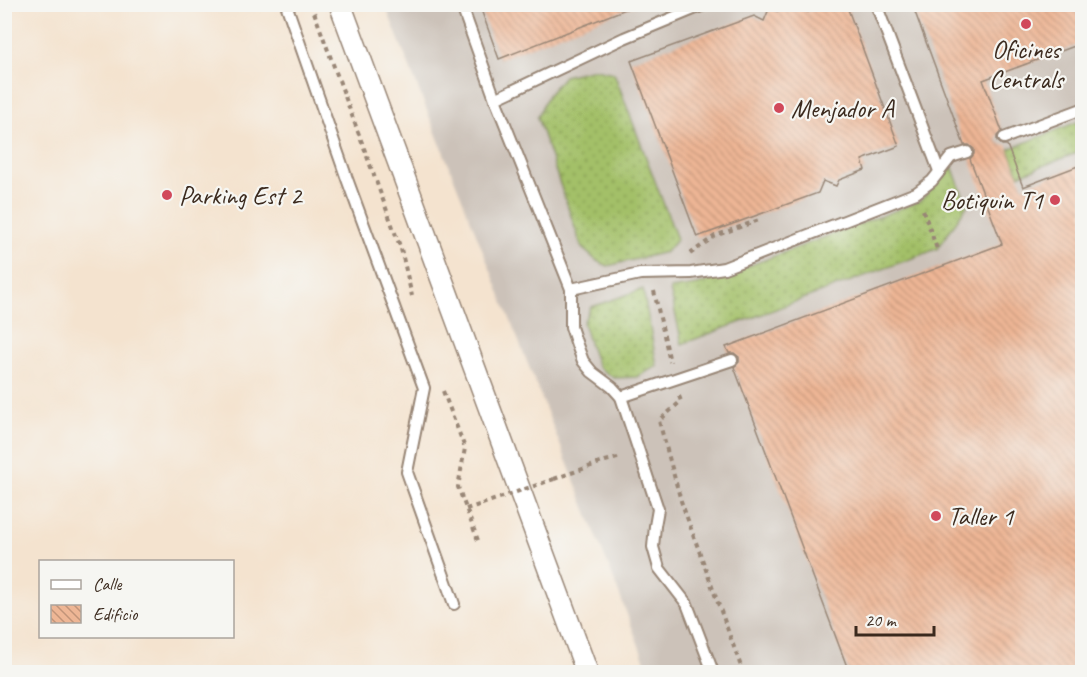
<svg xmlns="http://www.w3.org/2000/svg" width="1087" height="677" viewBox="0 0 1087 677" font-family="Caveat,sans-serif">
<defs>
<pattern id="grass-dots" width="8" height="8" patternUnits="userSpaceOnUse" patternTransform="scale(1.5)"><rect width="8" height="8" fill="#a3c068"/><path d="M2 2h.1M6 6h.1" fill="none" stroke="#869c55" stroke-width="1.8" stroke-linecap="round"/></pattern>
<pattern id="building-back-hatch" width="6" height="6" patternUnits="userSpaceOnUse" patternTransform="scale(1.5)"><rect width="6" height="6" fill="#eeb695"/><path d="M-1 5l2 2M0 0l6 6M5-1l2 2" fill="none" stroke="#c29479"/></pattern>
</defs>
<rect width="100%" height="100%" fill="#f6f6f2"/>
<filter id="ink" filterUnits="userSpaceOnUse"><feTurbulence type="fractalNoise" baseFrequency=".0167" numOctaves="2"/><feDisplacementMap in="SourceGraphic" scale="12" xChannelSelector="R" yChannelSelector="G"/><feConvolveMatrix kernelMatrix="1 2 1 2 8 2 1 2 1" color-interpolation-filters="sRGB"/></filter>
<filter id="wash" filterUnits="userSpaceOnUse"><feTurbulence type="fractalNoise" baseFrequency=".008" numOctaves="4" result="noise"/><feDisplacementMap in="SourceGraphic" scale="24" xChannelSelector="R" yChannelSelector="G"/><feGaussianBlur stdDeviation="1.35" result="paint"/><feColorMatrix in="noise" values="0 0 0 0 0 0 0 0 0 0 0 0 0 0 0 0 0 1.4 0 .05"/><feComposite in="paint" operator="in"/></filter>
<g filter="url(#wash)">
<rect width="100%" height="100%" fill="#f4e3cf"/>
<polygon fill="#ccc2b9" points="385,5 1082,5 1082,672 649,672 614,580"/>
<g fill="url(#grass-dots)" stroke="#6f7543" stroke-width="1.5">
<polygon points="595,69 614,73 677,239 666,252 608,266 597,261 582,248 537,117 548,95 564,76"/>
<polygon points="1082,120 1082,151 1019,175 1009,149"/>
<polygon points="952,166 967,206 937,249 682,344 670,289 698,285 920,201"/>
<polygon points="643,289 657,366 637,377 614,378 598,367 590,346 583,322 591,307"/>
</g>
<g id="blocks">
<g fill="url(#building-back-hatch)">
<polygon points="479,4 636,4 636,5 499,59"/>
<polygon points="796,4 805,4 808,12 826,4 846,4 899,146 862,160 865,170 839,180 836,186 823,181 818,193 697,237 631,61 754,16 764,21 769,9 777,11"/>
<polygon points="912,4 1083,4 1083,43 983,80 1002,131 997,136 997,141 1002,145 1007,145 1023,187 1083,164 1083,672 849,672 734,367 739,362 739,357 734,353 729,353 726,347 1002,244 970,159 974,154 974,149 969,145 964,145"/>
</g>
</g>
</g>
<g filter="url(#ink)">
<use href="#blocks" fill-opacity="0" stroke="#988676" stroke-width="1.5"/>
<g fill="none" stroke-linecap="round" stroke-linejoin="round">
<g stroke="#988676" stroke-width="14">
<g id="service">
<polyline points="286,4 347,179 424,388 407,472 454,604"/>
<polyline points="461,4 495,99 571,289 571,327 577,345 583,361 592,372 612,387 621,397 658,509 655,526 653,547 659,568 687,604 713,672"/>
<polyline points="876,4 939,171"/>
<polyline points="495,99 624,38 706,4"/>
<polyline points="1004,138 1082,109"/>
<polyline points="571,289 640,274 691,273 724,268 916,193 932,181 951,157 967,152"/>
<polyline points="621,397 732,360"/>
</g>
</g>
<g stroke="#988676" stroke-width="24">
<polyline id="minor" points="340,4 587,672"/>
</g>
<g stroke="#988676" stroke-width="4" stroke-dasharray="4.5 4.5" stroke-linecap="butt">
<polyline points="311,4 401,249 412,296"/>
<polyline points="923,210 937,249"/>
<polyline points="690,254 715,236 759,220"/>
<polyline points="654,291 670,362"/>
<polyline points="443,391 465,448 458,487 479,543"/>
<polyline points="679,396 681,401 659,421 681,501 743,672"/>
<polyline points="554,479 605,461 622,457"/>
<polyline points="466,509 482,504"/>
</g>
<use href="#service" stroke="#fff" stroke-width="10"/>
<use href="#minor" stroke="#fff" stroke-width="21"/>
<polyline stroke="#988676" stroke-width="4" stroke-dasharray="4.5 4.5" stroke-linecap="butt" points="482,504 554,479"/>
</g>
</g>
<g fill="#d1495b" stroke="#f6f6f2" stroke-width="2">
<circle cx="1026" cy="24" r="6"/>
<circle cx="779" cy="108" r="6"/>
<circle cx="167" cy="195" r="6"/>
<circle cx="1055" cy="200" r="6"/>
<circle cx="936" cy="516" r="6"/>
</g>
<g text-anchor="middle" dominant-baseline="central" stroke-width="4.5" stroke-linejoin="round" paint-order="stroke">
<g font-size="26" fill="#3b2a1e" stroke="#f6f6f2" text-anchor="start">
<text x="1026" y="49" text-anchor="middle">Oficines<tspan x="1026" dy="30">Centrals</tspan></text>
<text x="791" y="108">Menjador A</text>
<text x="179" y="195">Parking Est 2</text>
<text x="1043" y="200" text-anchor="end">Botiquin T1</text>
<text x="948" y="516">Taller 1</text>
</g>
</g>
<rect width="1087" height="677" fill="none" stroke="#f6f6f2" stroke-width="24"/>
<rect x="39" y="560" width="195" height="78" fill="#f6f6f2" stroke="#aba49d" stroke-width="1.5"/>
<rect x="51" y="580" width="30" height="9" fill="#ffffff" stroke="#aba49d" stroke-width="1.5"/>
<text x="93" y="590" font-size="18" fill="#3b2a1e">Calle</text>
<rect x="51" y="605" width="30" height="18" fill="url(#building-back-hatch)" stroke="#aba49d" stroke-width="1.5"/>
<text x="93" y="620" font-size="18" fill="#3b2a1e">Edificio</text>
<path d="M856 626v9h78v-9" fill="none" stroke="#3b2a1e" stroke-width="3"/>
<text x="865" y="626" font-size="18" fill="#3b2a1e" stroke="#f6f6f2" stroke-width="4.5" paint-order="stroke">20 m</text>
</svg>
